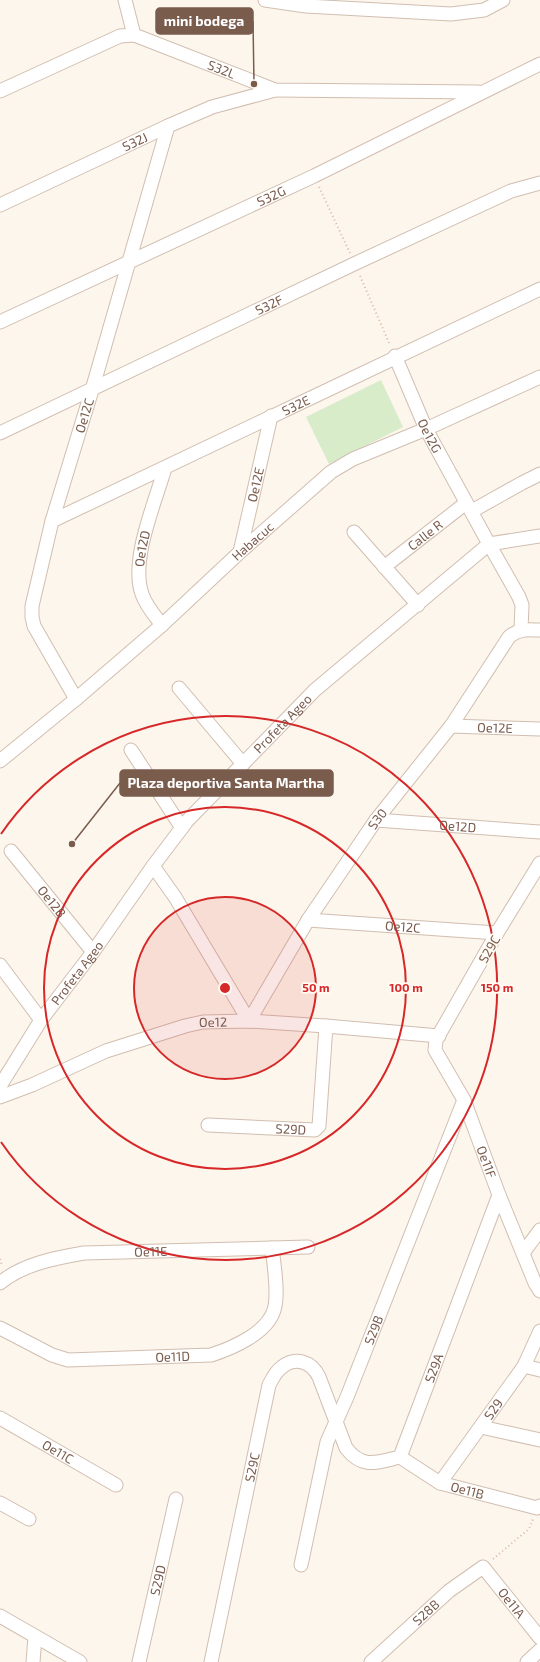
<svg xmlns="http://www.w3.org/2000/svg" width="540" height="1662" viewBox="0 0 540 1662" font-family="'Exo 2',sans-serif">
<rect width="100%" height="100%" fill="#fdf6ec"/>
<polygon fill="#d8ecc9" points="381,380 403,427 329,464 306,417"/>
<g fill="none" stroke-linecap="round" stroke-linejoin="round">
<g stroke="#d1beb0" stroke-width="15">
<g id="minor">
<polyline points="125,0 134,35"/>
<polyline points="265,0 306,6 451,14 484,10 503,0"/>
<path id="s1" d="M0,91l120,-55 14,-1 8,3 133,52 203,2"/>
<path id="s2" d="M0,205l168,-79 44,-19 63,-17"/>
<path id="s3" d="M0,322l314,-146 226,-112"/>
<path id="s4" d="M395,356l31,73 63,115 30,53 3,8 -1,24"/>
<path id="s5" d="M0,433l354,-169 157,-73 29,-8"/>
<polyline points="472,511 522,483 540,474"/>
<path id="s6" d="M52,521c163,-76 325,-156 488,-232"/>
<polyline points="354,532 418,605"/>
<polyline points="489,544 540,536"/>
<path id="s7" d="M240,552l31,-136"/>
<path id="s8" d="M384,567l82,-64"/>
<path id="s9" d="M162,625c-7,-9 -16,-19 -20,-31 -12,-34 13,-91 23,-126"/>
<polyline points="179,688 243,764"/>
<path id="s10" d="M76,699l-42,-73 -2,-9v-11l20,-85 40,-131 76,-264"/>
<path id="s11" d="M451,726l89,3"/>
<polyline points="131,750 182,828"/>
<path id="s12" d="M0,761l76,-62 86,-74 78,-73 91,-80 22,-13 73,-30 114,-52"/>
<path id="s13" d="M376,820l164,12"/>
<path id="s14" d="M11,851l82,101"/>
<path id="s15" d="M540,863l-43,70 -61,107 -1,10 29,50 35,95 36,88 5,8"/>
<path id="s16" d="M153,866l22,31 74,124 59,-101 68,-100 75,-94 58,-89c10,-9 19,-7 31,-7"/>
<path id="s17" d="M308,920l189,13"/>
<polyline points="0,965 41,1020"/>
<path id="s18" d="M0,1086l41,-66 52,-68 60,-86 34,-45 128,-131 174,-146"/>
<path id="s19" d="M0,1097l32,-12 74,-34 79,-25 18,-4 46,-1 77,5 113,10"/>
<path id="s20" d="M208,1125l107,5 4,-4 7,-100"/>
<polyline points="523,1253 540,1230"/>
<path id="s21" d="M0,1283c23,-19 55,-25 84,-30l224,-6"/>
<path id="s22" d="M0,1328l52,27 16,5 143,-5c22,-7 56,-22 63,-45 5,-15 0,-46 -2,-62"/>
<polyline points="524,1366 540,1370"/>
<path id="s23" d="M0,1418l116,67"/>
<polyline points="481,1427 540,1440"/>
<path id="s24" d="M400,1457l40,26 97,25 3,-2"/>
<path id="s25" d="M440,1483l84,-117 16,-35"/>
<polyline points="0,1503 29,1519"/>
<path id="s26" d="M301,1565l26,-123 20,-45 117,-297"/>
<polyline points="0,1616 80,1662"/>
<polyline points="33,1662 35,1637"/>
<path id="s27" d="M139,1662l37,-163"/>
<path id="s28" d="M211,1662l58,-277c3,-6 7,-14 13,-18 14,-11 30,-5 37,10l27,71c17,22 32,14 54,9l99,-262"/>
<path id="s29" d="M371,1662l78,-71 34,-24 57,71"/>
<polyline points="527,1662 540,1650"/>
</g>
</g>
<g stroke="#d9b8a5" stroke-width="2" stroke-dasharray="1 3" stroke-linecap="butt">
<polyline points="319,187 350,253"/>
<polyline points="360,276 390,345"/>
<polyline points="0,1259 2,1266"/>
<polyline points="493,1559 529,1529 533,1519"/>
</g>
<use href="#minor" stroke="#fff" stroke-width="13"/>
</g>
<circle cx="225" cy="988" r="91" fill="#d62828" fill-opacity=".12"/>
<g fill="none" stroke="#d62828" stroke-width="2">
<circle cx="225" cy="988" r="91"/>
<circle cx="225" cy="988" r="181"/>
<path d="M1 834A272 272 0 1 1 1 1142"/>
</g>
<g text-anchor="middle" dominant-baseline="central" stroke-width="3.5" stroke-linejoin="round" paint-order="stroke">
<g font-size="13" fill="#7a5c4d" stroke="#fffaf3">
<text stroke="none"><textPath href="#s1" startOffset="240">S32L</textPath></text>
<text stroke="none"><textPath href="#s2" startOffset="149">S32J</textPath></text>
<text stroke="none"><textPath href="#s3" startOffset="299">S32G</textPath></text>
<text stroke="none"><textPath href="#s5" startOffset="298">S32F</textPath></text>
<text stroke="none"><textPath href="#s6" startOffset="270">S32E</textPath></text>
<text stroke="none"><textPath href="#s10" startOffset="302">Oe12C</textPath></text>
<text stroke="none"><textPath href="#s4" startOffset="87">Oe12G</textPath></text>
<text stroke="none"><textPath href="#s7" startOffset="69">Oe12E</textPath></text>
<text stroke="none"><textPath href="#s8" startOffset="52">Calle R</textPath></text>
<text stroke="none"><textPath href="#s12" startOffset="335">Habacuc</textPath></text>
<text stroke="none"><textPath href="#s9" startOffset="83">Oe12D</textPath></text>
<text stroke="none"><textPath href="#s18" startOffset="461">Profeta Ageo</textPath></text>
<text stroke="none"><textPath href="#s11" startOffset="44">Oe12E</textPath></text>
<text stroke="none"><textPath href="#s16" startOffset="422">S30</textPath></text>
<text stroke="none"><textPath href="#s13" startOffset="82">Oe12D</textPath></text>
<text stroke="none"><textPath href="#s14" startOffset="65">Oe12B</textPath></text>
<text stroke="none"><textPath href="#s17" startOffset="95">Oe12C</textPath></text>
<text transform="translate(489 949) rotate(-60)">S29C</text>
<text stroke="none"><textPath href="#s18" startOffset="137">Profeta Ageo</textPath></text>
<text stroke="none"><textPath href="#s19" startOffset="227">Oe12</textPath></text>
<text stroke="none"><textPath href="#s20" startOffset="83">S29D</textPath></text>
<text stroke="none"><textPath href="#s15" startOffset="339">Oe11F</textPath></text>
<text stroke="none"><textPath href="#s21" startOffset="157">Oe11E</textPath></text>
<text stroke="none"><textPath href="#s26" startOffset="247">S29B</textPath></text>
<text stroke="none"><textPath href="#s22" startOffset="180">Oe11D</textPath></text>
<text stroke="none"><textPath href="#s28" startOffset="581">S29A</textPath></text>
<text stroke="none"><textPath href="#s25" startOffset="91">S29</textPath></text>
<text stroke="none"><textPath href="#s23" startOffset="67">Oe11C</textPath></text>
<text stroke="none"><textPath href="#s28" startOffset="199">S29C</textPath></text>
<text stroke="none"><textPath href="#s24" startOffset="76">Oe11B</textPath></text>
<text stroke="none"><textPath href="#s27" startOffset="84">S29D</textPath></text>
<text stroke="none"><textPath href="#s29" startOffset="193">Oe11A</textPath></text>
<text stroke="none"><textPath href="#s29" startOffset="74">S28B</textPath></text>
</g>
</g>
<circle cx="225" cy="988" r="6" fill="#d62828" stroke="#fffaf3" stroke-width="2"/>
<g font-size="12" text-anchor="middle" font-weight="bold" fill="#d62828" stroke="#fffaf3" stroke-width="3.5" stroke-linejoin="round" paint-order="stroke">
<text x="316" y="992">50 m</text>
<text x="406" y="992">100 m</text>
<text x="497" y="992">150 m</text>
</g>
<path fill="none" stroke="#7a5c4d" stroke-width="1.5" d="M254 84L253 21M72 844L120 783"/>
<g fill="#7a5c4d" stroke="#fffaf3" stroke-width="1.5">
<circle cx="254" cy="84" r="4"/>
<circle cx="72" cy="844" r="4"/>
</g>
<g fill="#7a5c4d" stroke="#7a5c4d" stroke-width="1.5">
<rect x="156" y="8" width="97" height="26" rx="4"/>
<rect x="120" y="770" width="213" height="26" rx="4"/>
</g>
<g font-size="14" text-anchor="middle" font-weight="bold" fill="#fff">
<text x="204" y="26">mini bodega</text>
<text x="226" y="788">Plaza deportiva Santa Martha</text>
</g>
</svg>
